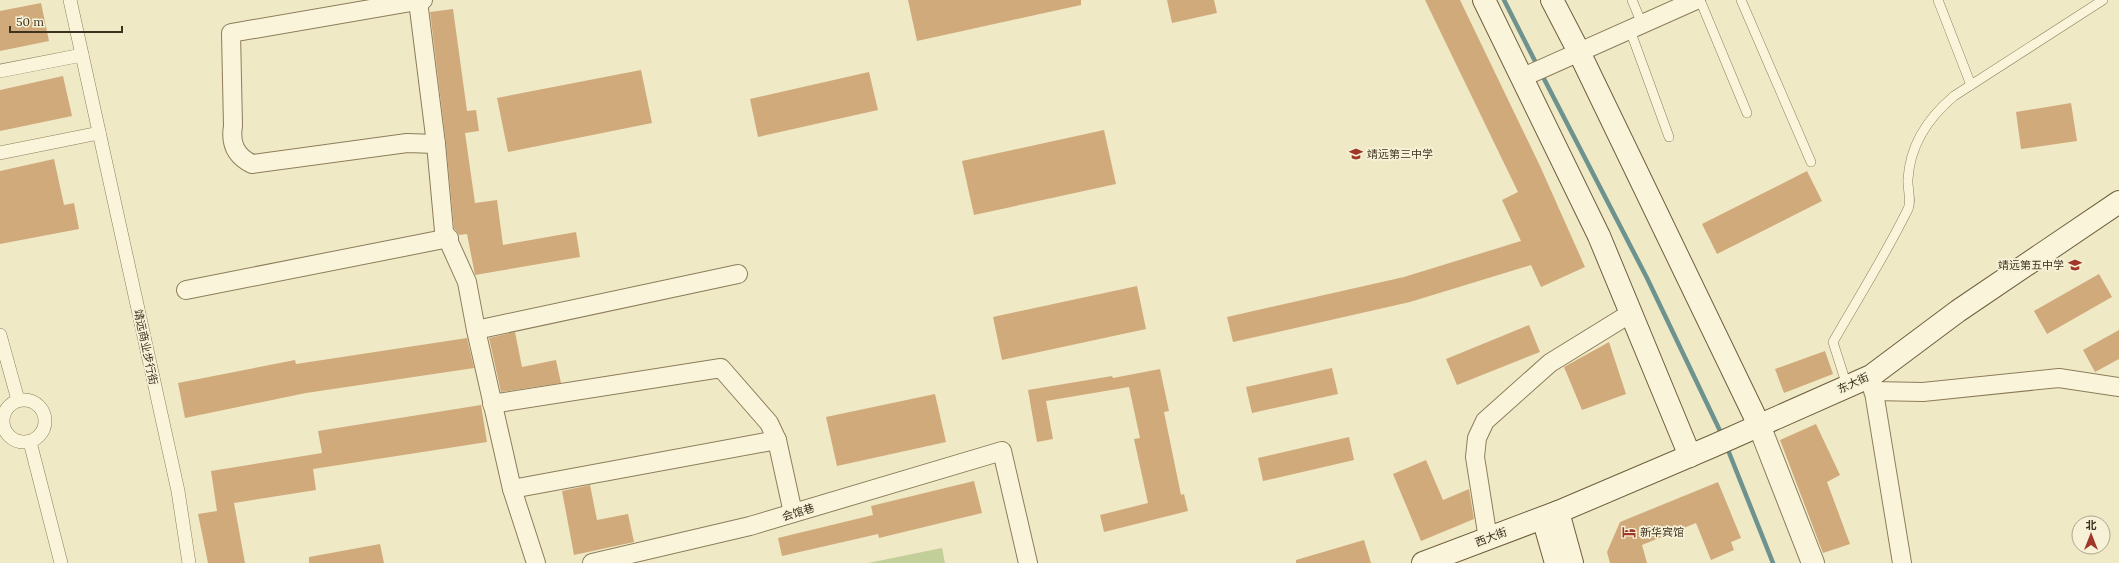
<svg xmlns="http://www.w3.org/2000/svg" width="2119" height="563" viewBox="0 0 2119 563" font-family="Lora,'Noto Sans SC',serif">
<rect width="100%" height="100%" fill="#f0e9c6"/>
<polygon fill="#c2cf99" points="942,548 945,563 868,563"/>
<g fill="none" stroke-linecap="round" stroke-linejoin="round">
<g stroke="#6e938f" stroke-width="4.5">
<polyline points="1504,0 1538,67"/>
<polyline points="1541,73 1647,278 1722,435"/>
<polyline points="1726,445 1773,563"/>
</g>
</g>
<g fill="#d0aa7b">
<polygon points="908,0 1081,0 1081,5 917,41"/>
<polygon points="1167,0 1214,0 1217,13 1172,23"/>
<polygon points="1425,0 1460,0 1540,166 1585,267 1541,287 1531,265 1410,302 1233,342 1227,317 1404,277 1521,241 1502,200 1518,192"/>
<polygon points="41,3 49,41 0,51 0,11"/>
<polygon points="453,9 467,111 476,110 479,131 465,133 475,203 497,200 503,245 576,232 580,257 475,275 467,234 459,235 454,228 446,143 430,12"/>
<polygon points="641,70 652,123 508,152 497,98"/>
<polygon points="869,72 878,110 758,137 750,99"/>
<polygon points="63,76 72,116 0,131 0,90"/>
<polygon points="2071,103 2077,141 2021,149 2016,112"/>
<polygon points="1104,130 1116,184 974,215 962,161"/>
<polygon points="54,159 64,205 74,203 79,229 0,244 0,171"/>
<polygon points="1807,171 1822,201 1717,254 1702,224"/>
<polygon points="2099,274 2112,297 2047,334 2034,311"/>
<polygon points="1137,286 1146,329 1002,360 993,317"/>
<polygon points="1529,325 1540,352 1457,385 1446,359"/>
<polygon points="2119,330 2119,359 2095,372 2083,350"/>
<polygon points="515,332 522,367 556,360 561,383 501,392 489,338"/>
<polygon points="467,338 474,368 306,393 185,418 178,383 295,360 296,364"/>
<polygon points="1609,342 1626,394 1582,410 1564,367"/>
<polygon points="1825,351 1833,374 1784,393 1775,369"/>
<polygon points="1332,368 1338,394 1252,413 1246,387"/>
<polygon points="1160,369 1169,411 1164,412 1181,495 1184,494 1188,511 1104,532 1100,515 1148,503 1134,439 1140,438 1129,387 1046,401 1053,439 1037,442 1028,390 1112,376 1113,378"/>
<polygon points="935,394 946,442 837,466 826,417"/>
<polygon points="481,405 487,442 313,469 316,490 234,503 245,563 208,563 198,514 217,511 211,471 322,453 318,431"/>
<polygon points="1816,424 1840,475 1827,482 1850,544 1823,553 1780,440"/>
<polygon points="1349,437 1354,460 1263,481 1258,458"/>
<polygon points="1426,460 1443,500 1469,489 1474,519 1421,541 1393,474"/>
<polygon points="974,481 982,513 879,538 878,534 782,556 778,538 873,515 871,506"/>
<polygon points="1718,482 1741,538 1731,542 1734,550 1711,560 1696,523 1642,545 1647,563 1610,563 1607,552 1620,522"/>
<polygon points="590,485 597,520 628,514 634,542 574,555 562,491"/>
<polygon points="1364,540 1371,563 1296,563 1296,560"/>
<polygon points="380,544 384,563 309,563 309,557"/>
</g>
<g fill="none" stroke-linecap="round" stroke-linejoin="round">
<g stroke="#8d7c5b" stroke-width="10">
<g id="service">
<polyline points="1632,0 1642,24"/>
<polyline points="1700,0 1747,113"/>
<polyline points="1741,0 1811,162"/>
<polyline points="1938,0 1971,85"/>
<polyline points="1630,30 1669,137"/>
<path d="M1847,386l-14,-44c25,-44 53,-88 75,-133 4,-7 -1,-22 0,-30 2,-34 21,-62 46,-83l149,-96"/>
</g>
</g>
<g stroke="#8d7c5b" stroke-width="14">
<g id="pedestrian">
<polyline points="70,0 178,491 189,563"/>
<polyline points="0,71 82,55"/>
<polyline points="0,153 99,133"/>
<polyline points="0,335 18,400"/>
<circle cx="24" cy="421" r="21"/>
<polyline points="30,442 61,563"/>
</g>
</g>
<g stroke="#8d7c5b" stroke-width="20">
<g id="minor">
<path d="M423,0l-192,33 2,93c-3,18 3,30 19,38l155,-21 29,1"/>
<polyline points="418,1 436,144 444,231 467,282 476,330 512,489 536,563"/>
<polyline points="1521,78 1696,0"/>
<polyline points="186,290 449,238"/>
<polyline points="476,330 738,274"/>
<polyline points="1872,380 1902,563"/>
<polyline points="1873,391 1923,392 2059,378 2119,387"/>
<polyline points="492,404 721,368 769,423 777,440 793,513"/>
<polyline points="512,489 777,440"/>
<polyline points="1488,539 1475,457 1477,438 1485,421 1550,363 1631,313"/>
<polyline points="592,563 750,526 1002,451 1028,563"/>
</g>
</g>
<g stroke="#8d7c5b" stroke-width="24">
<polyline id="tertiary" points="1759,425 1813,563"/>
</g>
<g stroke="#6f5d3e" stroke-width="24">
<g id="secondary">
<polyline points="1484,0 1599,236 1690,456"/>
<polyline points="1552,0 1579,52 1759,425"/>
<polyline points="1558,512 1572,563"/>
<polyline points="1543,518 1556,563"/>
<polyline points="1423,563 1558,512 1713,446 1871,376 1958,311 2119,202"/>
</g>
</g>
<use href="#service" stroke="#faf5da" stroke-width="9"/>
<use href="#pedestrian" stroke="#faf5da" stroke-width="13"/>
<use href="#minor" stroke="#faf5da" stroke-width="18"/>
<use href="#tertiary" stroke="#faf5da" stroke-width="22"/>
<use href="#secondary" stroke="#faf5da" stroke-width="22"/>
</g>
<defs>
<g id="school-bare" transform="scale(1.08)"><path d="M0-5L7-2L0 1L-7-2ZM-4 1L0 2.5L4 1V4Q0 6-4 4Z" fill="#9f3828" stroke="#f7f2d7" stroke-width="2.5" paint-order="stroke"/></g>
<g id="hotel-bare" transform="scale(1.08)"><path d="M-6-4.5h1.5V1H6V5H4.5V3h-9V5H-6ZM-4 0a1.8 1.8 0 1 1 3.6 0ZM.5 0V-2.5h3Q6-2.5 6 0Z" fill="#9f3828" stroke="#f7f2d7" stroke-width="2.5" paint-order="stroke"/></g>
</defs>
<g fill-rule="evenodd">
<use href="#school-bare" x="1356" y="154"/>
<use href="#school-bare" x="2075" y="265"/>
<use href="#hotel-bare" x="1629" y="532"/>
</g>
<g text-anchor="middle" dominant-baseline="central" stroke-width="3.5" stroke-linejoin="round" paint-order="stroke">
<g font-size="11" fill="#3d311f" stroke="#f7f2d7" text-anchor="start">
<text x="1367" y="154">靖远第三中学</text>
<text x="2064" y="265" text-anchor="end">靖远第五中学</text>
<text x="1640" y="532">新华宾馆</text>
</g>
<g font-size="11" fill="#3d311f" stroke="#f7f2d7">
<text transform="translate(146 347) rotate(78)">靖远商业步行街</text>
<text transform="translate(1853 383) rotate(-25)">东大街</text>
<text transform="translate(798 512) rotate(-17)">会馆巷</text>
<text transform="translate(1491 537) rotate(-21)">西大街</text>
</g>
</g>
<g transform="translate(2091 535)"><circle r="19" fill="#f7f2d7" stroke="#ada58d"/>
<path d="M0-3L7 15L0 10L-7 15Z" fill="#9f3828"/>
<text y="-6" font-size="11" font-weight="bold" text-anchor="middle" fill="#3d311f">北</text>
</g>
<path d="M10 26v6h112v-6" fill="none" stroke="#3d311f" stroke-width="2"/>
<text x="16" y="26" font-size="12" fill="#3d311f" stroke="#f7f2d7" stroke-width="3" paint-order="stroke">50 m</text>
</svg>
